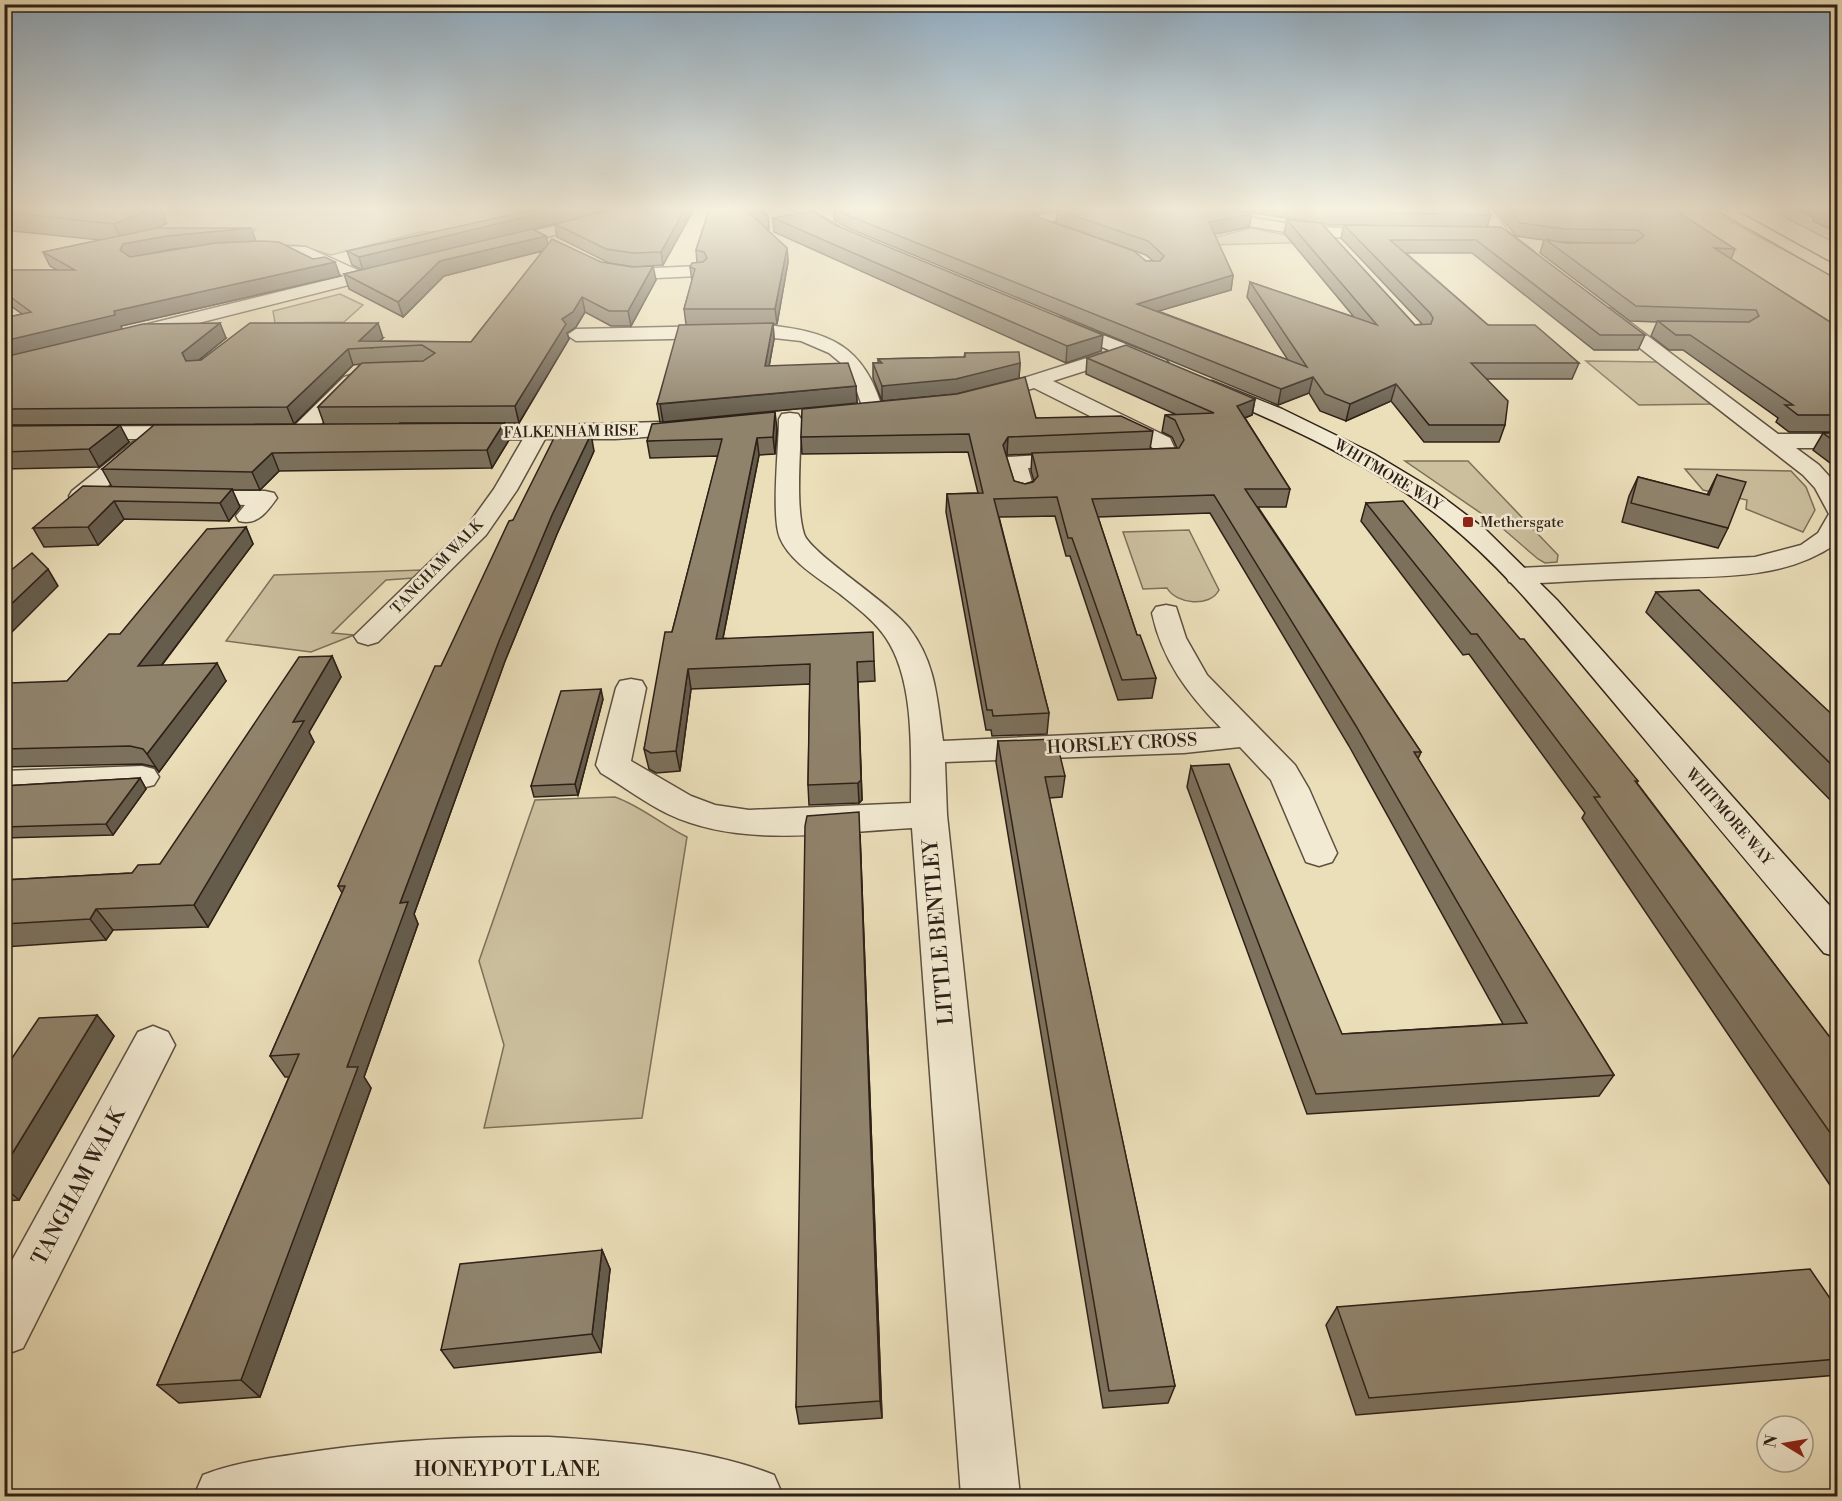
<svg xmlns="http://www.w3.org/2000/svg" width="1842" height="1501" viewBox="0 0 1842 1501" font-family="'Libre Bodoni',serif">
<rect width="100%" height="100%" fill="#ebdfba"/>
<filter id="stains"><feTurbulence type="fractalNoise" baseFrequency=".00333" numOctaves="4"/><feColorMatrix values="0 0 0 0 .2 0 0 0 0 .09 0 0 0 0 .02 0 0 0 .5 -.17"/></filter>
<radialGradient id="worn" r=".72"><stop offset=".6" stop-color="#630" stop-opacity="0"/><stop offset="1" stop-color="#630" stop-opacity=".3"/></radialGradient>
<g fill="#cbbf9e" stroke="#7c705a" stroke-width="1.5">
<polygon points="129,207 539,207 521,230 421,232 331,255 298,245 241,246 256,229 90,229"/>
<polygon points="1622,207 1703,207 1837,278 1837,328"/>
<path d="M1765,207c33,0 46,6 72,26v11z"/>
<polygon points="1252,228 1320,242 1178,246"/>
<polygon points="340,294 363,305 344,322 275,323 273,311"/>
<polygon points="1586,361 1657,362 1711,404 1639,405"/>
<polygon points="1405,461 1468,461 1558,555 1557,562 1545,563 1538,559 1501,527"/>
<polygon points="1685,469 1791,471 1806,487 1815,510 1803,532 1746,509 1747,500 1703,490"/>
<path d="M1189,530l30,60c-9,18 -43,14 -52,-2l-24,1 -20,-57z"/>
<polygon points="422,570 414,578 386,580 332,633 354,635 311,652 226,641 274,575"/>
<path d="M615,797c26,9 47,28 72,40l-45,281 -158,10 20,-83 -25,-84 56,-161z"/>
</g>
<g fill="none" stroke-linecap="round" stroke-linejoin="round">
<g stroke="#5d5040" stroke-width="3">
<g id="street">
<polygon points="632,207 657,207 655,210 498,249 490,244 493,241"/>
<polygon points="1077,207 1104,207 1102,210 1046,223 1076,233 1079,236 1076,239 1066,239 1032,225 1033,217"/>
<path d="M1186,207c27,0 52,8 79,13 40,7 80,9 121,10l7,4c-13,15 -191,-10 -207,-27z"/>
<path d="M1477,207h14l16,24 27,21 2,3 -2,3c-23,6 -47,-35 -57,-51z"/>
<polygon points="251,245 306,247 362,272 390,265 398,270 396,273 131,340 124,338 122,334 124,330 344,276 303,257 246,253 243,250 246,247"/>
<polygon points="612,266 635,269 699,266 707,271 699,276 635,279 606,274 604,271 606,268"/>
<path d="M1606,308l6,1 166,125h60v14h-42l23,17 19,21 -1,57c-54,39 -126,33 -190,35 -43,1 -85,4 -128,6l-10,-2 -3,-6 3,-6 10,-2 236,-11 46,-12 17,-12 11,-19 -14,-26 -12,-13 -203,-158 -3,-4z"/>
<path d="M765,325c64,6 99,20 118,85l-4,4h-14l-9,-25 -15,-26 -12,-10 -28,-12 -36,-4 -189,4 -9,-6 9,-6z"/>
<polygon points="1128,345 1138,351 1135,355 1053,381 1170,438 1179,458 1176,463 1132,466 1124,464 1121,459 1124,454 1154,452 1152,447 1034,388 984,403 977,401 974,397 977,393"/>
<polygon points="351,375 358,377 361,381 358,385 308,438 292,438 289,433 292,428 344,377"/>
<path d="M790,413l8,1 3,5c0,31 -6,86 3,115 6,19 86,69 105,94 27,35 28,71 34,113l278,-13c-33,-34 -59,-68 -69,-115l4,-6 10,-2 10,2 10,31 21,37 88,90 14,24 28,64 -5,9 -13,4 -13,-4 -35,-82 -31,-33 -56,6 -239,9 2,53 73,681h-59l-49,-668c-79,4 -171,21 -244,-14 -23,-11 -45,-28 -67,-41l-5,-8 20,-77 4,-7 11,-2 11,2 4,7 -15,73 60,35 24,9 34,5 162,-7c0,-50 4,-122 -25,-165 -11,-17 -30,-31 -46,-44 -20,-15 -50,-32 -60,-56 -9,-21 -1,-93 -1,-119l3,-5z"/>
<polygon points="694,421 702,423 705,428 702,433 615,439 545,439 517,490 486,535 378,642 368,645 358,642 354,636 468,525 494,489 523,439 461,440 453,438 450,433 453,428"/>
<polygon points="187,426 195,428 198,433 195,438 4,441 4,427"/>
<polygon points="141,440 149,442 152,447 149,452 104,489 120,491 123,496 120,501 111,503 72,501 69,496 72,491 133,442"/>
<polygon points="1078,453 1086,455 1089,460 1086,465 1028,468 1035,493 1031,498 1023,500 1015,498 1004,462 1007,457"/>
<path d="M190,490l75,1 9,2 3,5c-10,14 -20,28 -38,23l-3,-5 9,-11 -64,-3 -3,-5 3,-5z"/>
<polygon points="142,766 154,769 159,777 154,785 142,788 4,795 4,771"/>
<polygon points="153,1026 168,1032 175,1045 23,1348 4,1355 4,1275 138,1032"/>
<path d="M549,1437c69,4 161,12 225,38l9,21h-589l9,-21c30,-12 62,-16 94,-21 83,-13 167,-18 252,-17z"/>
</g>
</g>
<g stroke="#2e2017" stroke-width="3">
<g id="secondary">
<polygon points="788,207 806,207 850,233 843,237 838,236"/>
<polygon points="1060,318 1166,360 1169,364 1166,368 1152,368 1054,327 1051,323"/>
<path d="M1212,381l70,28 92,45 58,35 54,41 71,70 281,315v42l-14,-4c-71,-84 -142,-169 -213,-254 -53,-62 -103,-128 -167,-179 -72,-56 -156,-94 -239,-129l-3,-4 3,-4z"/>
</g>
</g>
<g stroke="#2e2017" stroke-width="3">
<polygon id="primary" points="1711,207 1729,207 1838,267 1838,279"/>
</g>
<use href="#street" fill="#f2ead2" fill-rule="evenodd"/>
<use href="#secondary" fill="#f2ead2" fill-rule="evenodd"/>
<use href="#primary" fill="#ebdfba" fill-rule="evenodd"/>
</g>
<g fill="#7c715d" stroke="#2e2017" stroke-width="1.5" fill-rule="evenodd">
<path d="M4,207l162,17 -9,4 99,13 -10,1 94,34 -219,50 1,3 104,9 -27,22 184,-22 -4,3 92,1 72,-91 -99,25 -41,41 -54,-28 -5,-15 18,-4 -10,-5 -5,-14 275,-44h73l-32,58 -28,2 -26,-4 -52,-26 -2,-13 -23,5 14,7 2,9 108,35 -25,46h-20l-26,-14 -9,15 -9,6 2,6 -50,84h-120l110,17 -17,28 -213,3 -19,19h-28l8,17 -11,14 -105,-2 -26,26 -54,2 -11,-19 79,-41 -10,-18 222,-45 -6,-17 43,-43 -8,1 -59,59 -290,1v-107l18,-4 -18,-13v-31h53l-7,-4 -7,-14 57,-12 -96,-10zM193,247l-44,7 23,-5z"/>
<polygon points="710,207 760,207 768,216 769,229 764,227 787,248 788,262 777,324 773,324 774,339 769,366 856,386 857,403 660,422 657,404 686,324 684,309 692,281 690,267 697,263 696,250"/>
<path d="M834,207l198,8 114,46h7l-7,-6 -90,-32 1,-13 12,-3h417l5,8 -4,12 158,108 -7,15h-44l-122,-97h-66l82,72 91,38 -7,16h-85l18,46 -6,17h-75l-33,-41 -45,20 -26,-10 -11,-18 -31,12 -430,-177 -14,-8zM1234,210l85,13 -32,-3 -3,13 70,84 -104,-35 -3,15 41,63 -130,-49 73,-21 2,-15 -19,-41 35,-7 3,-13zM1321,223l10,2h39h-26l-3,13 81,86 -7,1z"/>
<path d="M1493,207h177l65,42 -4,10 107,68v105h-49l-13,-10 2,-4 -95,-68h-14l-18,-14 6,-14 -27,-1 -90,-68 4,-13 -28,-4zM1560,242l34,1h-29z"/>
<polygon points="1797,207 1838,207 1838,233 1813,221 1814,218 1796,209"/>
<polygon points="773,218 835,225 1101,351 1066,363 774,232"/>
<path d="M965,353l55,10 -1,15 17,40 117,13 -3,18 27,-1 -5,-11 -10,-5 3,-17 10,-1 -89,-40 1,-16 168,41 -3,16 -7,3 45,71 -4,18h-28l163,245 -3,7 196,316 -15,21 -292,18 -120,-327 4,-21 151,268 161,-10 -154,-278 -139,-233 -112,4 39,118 19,43 -4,20 -34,2 -48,-144h-4l-11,-40 -56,1 50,196 -2,21 -55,2 -1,-6h-5l-40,-218 1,-18 31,-1 -10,-41 -166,2 -1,-17 81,-36 -9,-23v-15h5v-4l86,-2zM1032,454l-1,17 3,10 -9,3 -11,-3 -8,-25 1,-1z"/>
<polygon points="4,426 129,442 99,467 4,469"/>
<polygon points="777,429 775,454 759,455 723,638 874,661 875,681 858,682 862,800 859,803 809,805 808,785 810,684 691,689 680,771 656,773 649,769 644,749 672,632 718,456 650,458 647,441"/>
<polygon points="1823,433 1838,433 1838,469 1813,450"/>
<polygon points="594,451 557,534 505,661 414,914 418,924 364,1077 371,1088 260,1397 179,1403 157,1385 289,1077 285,1077 270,1056 342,893 338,886 441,666 513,520"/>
<polygon points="1717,475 1728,528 1718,548 1622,522 1629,496 1638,477 1707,495"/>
<polygon points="1366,503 1638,781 1637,783 1838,1048 1838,1197 1582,818 1585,813 1469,654 1463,655 1361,521"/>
<polygon points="246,527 253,544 162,665 226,681 159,772 155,767 142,764 4,767 4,688 67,681 120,634"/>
<polygon points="1656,592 1838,720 1838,808 1646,612"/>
<polygon points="332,656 341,677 309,732 314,742 208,927 113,930 106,940 4,947 4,880 132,873 160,864"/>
<polygon points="603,699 578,795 534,797 531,786"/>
<polygon points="998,741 1065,776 1062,797 1049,798 1175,1386 1168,1403 1103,1408 996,762"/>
<polygon points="140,778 146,789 113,835 4,838 4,786"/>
<polygon points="860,834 882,1418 799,1424 796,1407"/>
<polygon points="97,1015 114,1036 19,1200 4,1201 4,1070"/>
<polygon points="602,1250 610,1269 601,1352 454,1368 441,1350"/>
<polygon points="1337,1307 1838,1310 1838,1375 1356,1415 1326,1325"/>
</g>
<g fill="#655c4c" stroke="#2e2017" stroke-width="1.5">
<polygon points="156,207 163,207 166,224 122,242 114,224"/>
<polygon points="567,207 622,207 363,271 359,257"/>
<polygon points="686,207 695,207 663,265 661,252"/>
<polygon points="1030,207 1066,207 1032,215 1028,222 1029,209"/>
<polygon points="1252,214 1249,227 1206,236 1209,222"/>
<polygon points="251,228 256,241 172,249 129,258 120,250 123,244 166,236"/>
<polygon points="546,236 549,249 444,276 403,317 398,302 440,261"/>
<polygon points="787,248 788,262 777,324 775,309"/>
<polygon points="335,262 340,276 121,326 122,330 4,359 4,341 114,311"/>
<polygon points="653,266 656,280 631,326 628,311"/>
<polygon points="1233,275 1231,290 1135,318 1137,304"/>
<polygon points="582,297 585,312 576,327 567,333 569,339 519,423 515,406 562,319"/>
<polygon points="220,323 226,338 189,368 182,353"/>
<polygon points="378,323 383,338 372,348 359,341"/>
<polygon points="773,323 774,339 766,383 765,366"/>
<polygon points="1103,335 1101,351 1066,363 1067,346"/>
<polygon points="348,349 353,365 294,424 287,407"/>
<polygon points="1020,363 1019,378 956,394 882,401 882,386"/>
<polygon points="1313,377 1309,393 1278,405 1281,389"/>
<polygon points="1396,384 1391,401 1346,421 1350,404"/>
<polygon points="856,386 857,403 663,422 660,404"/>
<polygon points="1255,399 1252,415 1234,422 1237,406"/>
<polygon points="775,412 777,429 775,454 773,437"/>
<polygon points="504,423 509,440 492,468 487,450"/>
<polygon points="120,425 129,442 99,467 89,449"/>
<polygon points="591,434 594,451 557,534 505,661 414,914 418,924 364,1077 371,1088 260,1397 241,1380 347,1067 400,903 499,641 552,515"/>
<polygon points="1008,437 1007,455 1002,463 1003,445"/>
<polygon points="757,438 759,455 719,658 716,639"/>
<polygon points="272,453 279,471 260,490 252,472"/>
<polygon points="232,489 240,507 229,521 220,503"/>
<polygon points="114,501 124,519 98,545 88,527"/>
<polygon points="246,527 253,544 148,683 138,666"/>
<polygon points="48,569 58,586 4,640 4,611"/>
<polygon points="332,656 341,677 309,732 314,742 208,927 194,905 293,722"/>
<polygon points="857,662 862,800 859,803 858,783"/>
<polygon points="217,663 226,681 159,772 147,754"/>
<polygon points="688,669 691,689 680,771 676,751"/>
<polygon points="601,689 603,699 578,795 575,784"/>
<polygon points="140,778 146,789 113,835 106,824"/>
<polygon points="860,834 882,1418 880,1401"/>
<polygon points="96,909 113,930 106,940 90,919"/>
<polygon points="97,1015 114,1036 19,1200 4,1187 4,1167"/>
<polygon points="602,1250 610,1269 601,1352 592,1334"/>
</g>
<g fill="#90836c" stroke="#2e2017" stroke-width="1.5">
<polygon points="12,207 156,207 114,224 4,212 4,208"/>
<polygon points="546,207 567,207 359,257 347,251"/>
<polygon points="622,207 686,207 661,252 633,253 606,249 555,224"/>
<polygon points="710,207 743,207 787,248 775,309 684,309 695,269 690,267 692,263 703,262 707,258 704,252 696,250"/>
<polygon points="747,207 760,207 768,216"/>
<polygon points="834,207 1030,207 1029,209 1032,215 1134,251 1146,261 1160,261 1164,256 1148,241 1057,210 1069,207 1223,207 1252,214 1209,222 1233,275 1137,304 1307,367 1250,282 1377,325 1287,220 1321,223 1415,325 1431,324 1433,318 1430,313 1344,225 1501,227 1645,335 1600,335 1476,240 1390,240 1488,325 1535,325 1579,363 1471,363 1508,401 1505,425 1429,425 1396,384 1350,404 1325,394 1313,377 1281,389 847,215"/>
<polygon points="1303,207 1486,207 1491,215 1334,212"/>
<polygon points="1507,207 1670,207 1735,249 1714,248 1838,327 1838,415 1798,415 1785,405 1793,405 1690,335 1676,335 1658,321 1749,322 1759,316 1756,310 1636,306 1545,239 1565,243 1634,243 1644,236 1638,230 1565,229 1520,223"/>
<polygon points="1826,207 1838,207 1838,216 1819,208 1828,208"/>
<polygon points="812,211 835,225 1103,335 1067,346 773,218"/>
<polygon points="157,228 251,228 166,236 123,244 120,250 130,257 216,243 262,241 279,242 313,259 325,257 335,262 114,311 115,315 4,341 4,318 31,312 4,292 4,270 75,270 43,252"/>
<polygon points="532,229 546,236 440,261 398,302 344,274"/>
<polygon points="552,239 601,262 632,267 653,266 628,311 609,311 582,297 573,312 562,319 566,324 515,406 318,407 362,363 423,361 435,353 422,345 348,349 287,407 4,409 4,357 143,324 220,323 182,353 186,361 201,360 250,323 378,323 359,341 471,342"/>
<polygon points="773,323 765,366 848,363 856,386 657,404 679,325"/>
<polygon points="1126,345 1255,399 1237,406 1290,489 1245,489 1421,752 1414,752 1614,1075 1316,1094 1191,766 1229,764 1342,1034 1527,1023 1356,726 1214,495 1092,499 1137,635 1140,635 1156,678 1122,680 1072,538 1068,538 1057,497 994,499 1049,713 993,716 992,710 987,710 947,494 983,493 969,434 801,437 802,409 957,394 1025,377 1036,418 1121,416 1153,431 1008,437 1003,445 1014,481 1025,484 1033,482 1038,476 1032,453 1179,448 1184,440 1175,420 1165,415 1214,413 1087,358"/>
<polygon points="1019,352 1020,363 956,379 882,386 873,363 882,363 878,359 965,357 965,353"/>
<polygon points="775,412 773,437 757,438 716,639 873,632 874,661 857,662 861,780 858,783 808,785 810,664 688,669 676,751 651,753 644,749 665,632 672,632 722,439 647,441 652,424"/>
<polygon points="504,423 487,450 272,453 252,472 102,469 154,425"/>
<polygon points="120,425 89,449 4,452 4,426"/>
<polygon points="1823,433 1838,433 1838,444"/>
<polygon points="556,434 591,434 552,515 499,641 400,903 408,902 347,1067 358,1067 241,1380 157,1385 299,1054 270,1056 345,886 338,886 435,666 441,666 509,521 513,520"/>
<polygon points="1717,475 1746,482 1728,528 1631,503 1638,477 1709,495"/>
<polygon points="83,486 232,489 220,503 114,501 88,527 33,528"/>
<polygon points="1403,501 1520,639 1524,639 1638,781 1635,781 1838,1048 1838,1144 1594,797 1600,797 1477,634 1471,634 1366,503"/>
<polygon points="246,527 138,666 217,663 147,754 143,749 130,746 4,749 4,688 9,683 67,681 109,634 120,634 207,529"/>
<polygon points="32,553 48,569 4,611 4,576"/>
<polygon points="1699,590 1838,720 1838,771 1656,592"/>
<polygon points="332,656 293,722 304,721 194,905 96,909 90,919 4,924 4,880 132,873 138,865 160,864 299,657"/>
<polygon points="601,689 575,784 531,786 561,691"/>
<polygon points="1056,739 1065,776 1045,777 1175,1386 1109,1391 998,741"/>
<polygon points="140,778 106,824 4,827 4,786"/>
<polygon points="859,812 880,1401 796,1407 805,826 807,816"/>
<polygon points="97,1015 4,1167 4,1070 39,1018"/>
<polygon points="602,1250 592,1334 441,1350 460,1264"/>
<polygon points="1810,1269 1838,1310 1838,1359 1369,1398 1337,1307"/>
</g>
<linearGradient id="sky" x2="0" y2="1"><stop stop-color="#8fabc0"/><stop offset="0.5" stop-color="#f6f1e0"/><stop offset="1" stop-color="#f6f1e0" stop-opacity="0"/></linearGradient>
<rect width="1842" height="417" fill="url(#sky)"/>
<rect fill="#8f2418" stroke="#f2ead2" stroke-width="2" x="1462" y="516" width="12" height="12" rx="3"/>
<g text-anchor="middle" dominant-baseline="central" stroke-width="5" stroke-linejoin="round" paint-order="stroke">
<g font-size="15" fill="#2e2017" stroke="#f2ead2">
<text transform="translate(571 432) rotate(-1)">FALKENHAM RISE</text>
<text transform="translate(1388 475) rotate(31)">WHITMORE WAY</text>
<text transform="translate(437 567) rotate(-46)">TANGHAM WALK</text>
<text transform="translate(1729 817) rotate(49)">WHITMORE WAY</text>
</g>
<g font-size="15" fill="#2e2017" stroke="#f2ead2" text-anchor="start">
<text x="1480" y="522">Methersgate</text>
</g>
<g font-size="18" fill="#2e2017" stroke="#f2ead2">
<text transform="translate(1122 744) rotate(-3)">HORSLEY CROSS</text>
</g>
<g font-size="21" fill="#2e2017" stroke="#f2ead2">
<text transform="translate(939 932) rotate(-95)">LITTLE BENTLEY</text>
<text transform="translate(79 1187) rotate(-62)">TANGHAM WALK</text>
<text x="507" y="1470">HONEYPOT LANE</text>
</g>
</g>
<rect width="1842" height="1501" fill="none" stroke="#ebdfba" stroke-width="24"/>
<rect x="6" y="6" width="1830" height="1489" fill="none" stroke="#2e2017" stroke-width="3"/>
<rect x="12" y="12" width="1818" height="1477" fill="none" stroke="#2e2017" stroke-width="1.5"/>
<g transform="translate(1785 1444) rotate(281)"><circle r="28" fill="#f2ead2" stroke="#a49987" stroke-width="1.5"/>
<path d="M0-4.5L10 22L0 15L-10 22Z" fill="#8f2418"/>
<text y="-9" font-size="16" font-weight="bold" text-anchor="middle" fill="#2e2017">N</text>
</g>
<rect width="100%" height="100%" filter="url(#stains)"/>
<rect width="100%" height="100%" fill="url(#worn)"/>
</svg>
